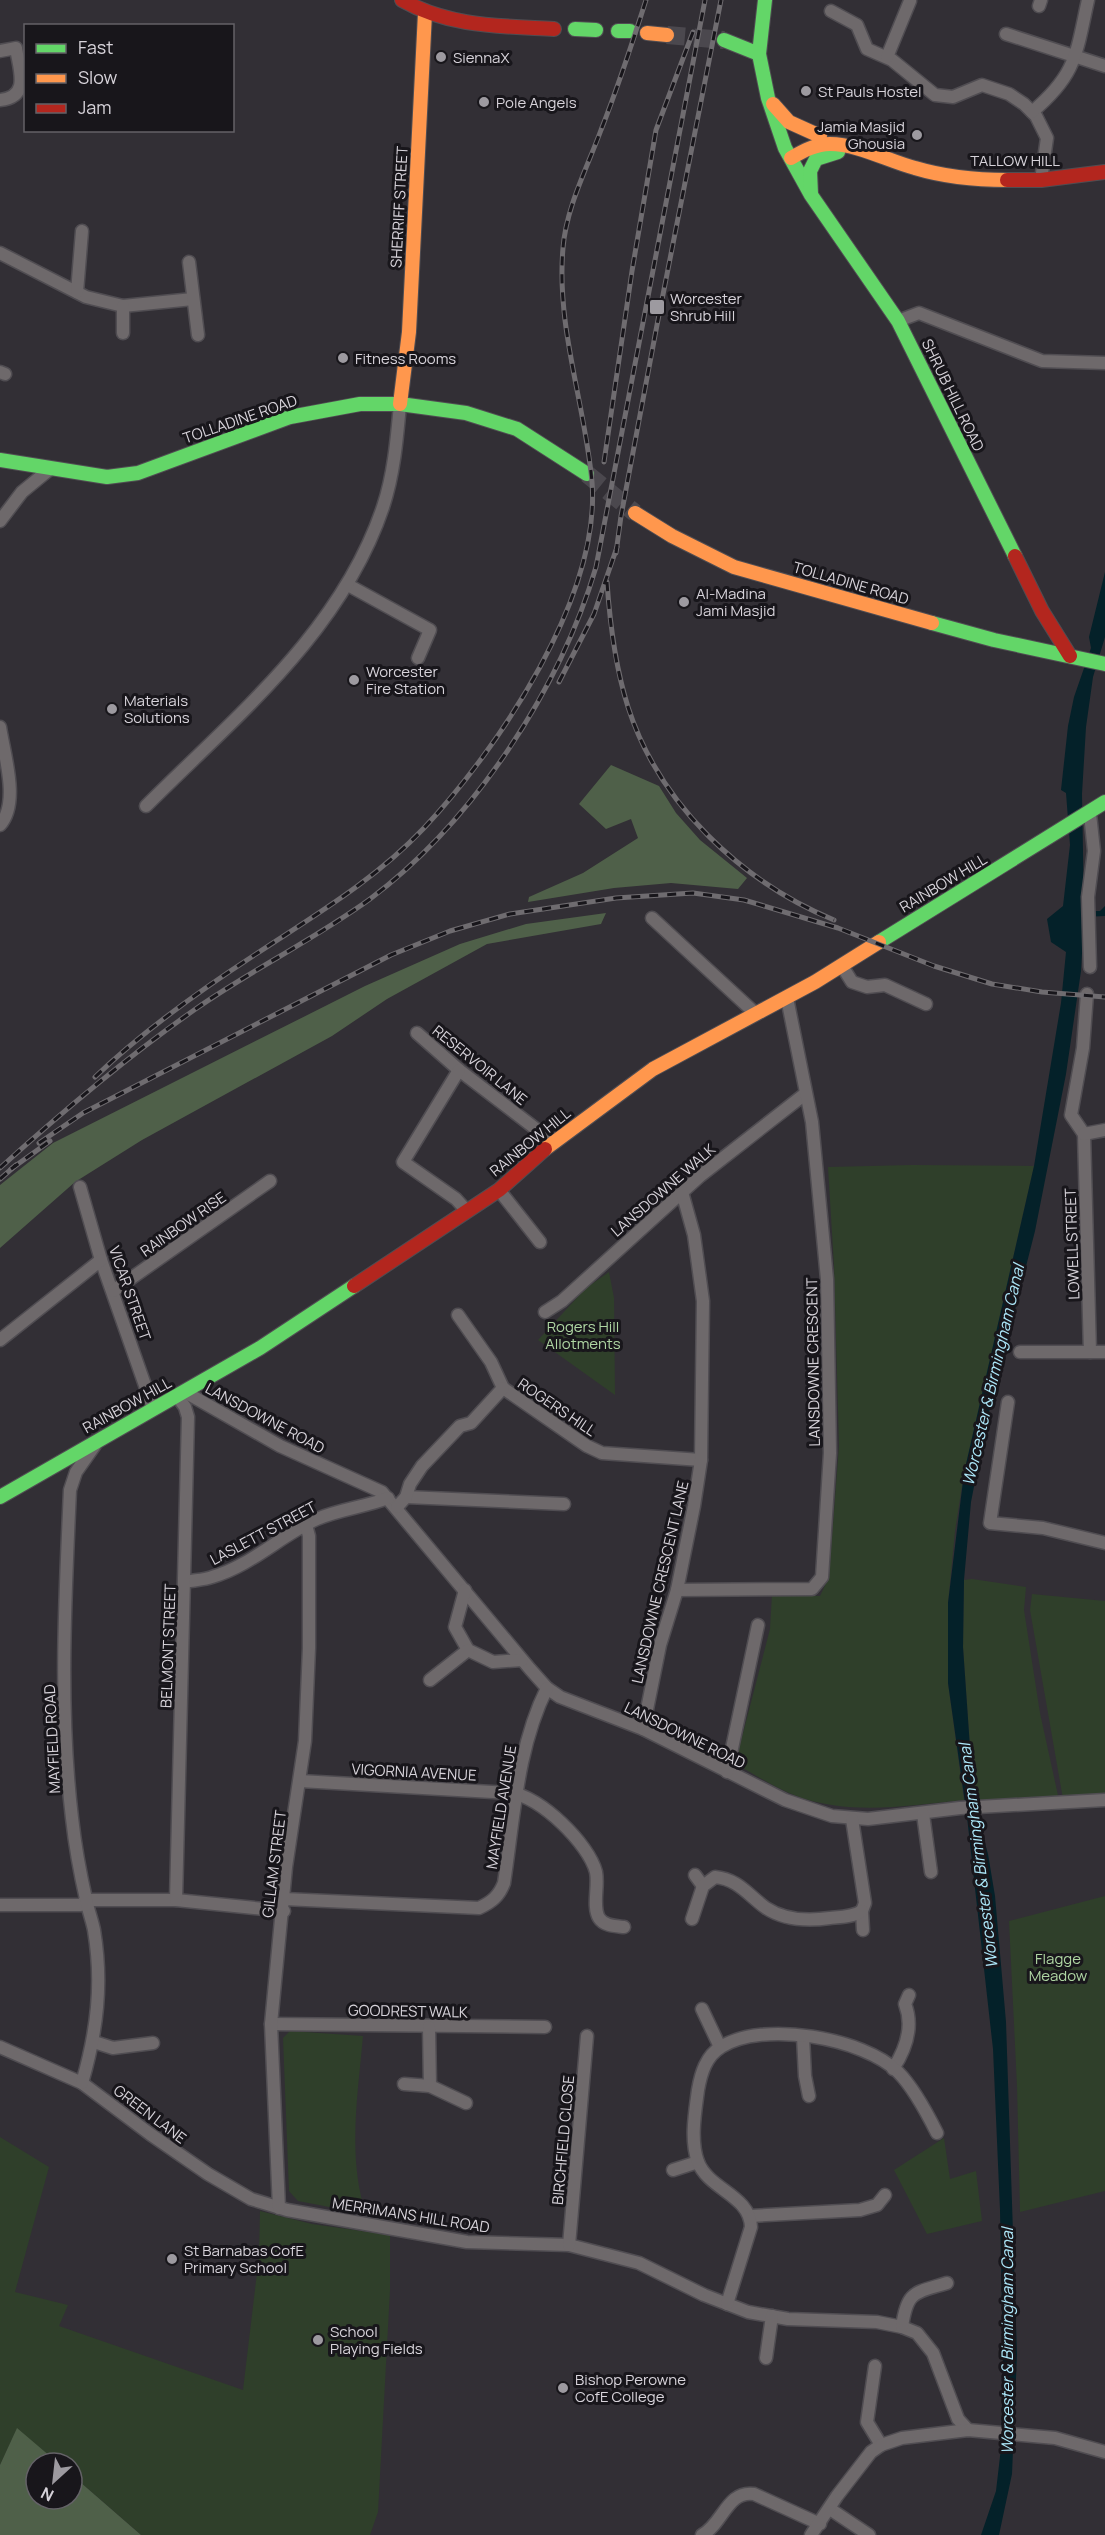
<svg xmlns="http://www.w3.org/2000/svg" width="1105" height="2535" viewBox="0 0 1105 2535" font-family="Manrope,sans-serif">
<rect width="100%" height="100%" fill="#322f35"/>
<g fill="#2f3f2a">
<path d="M912,1165l122,1 -70,307 -9,58 -7,72v80l16,117c-53,5 -107,15 -159,-1 -24,-7 -47,-23 -70,-35l35,-135 2,-35 48,2 9,-19 10,-131 -5,-180 -6,-99z"/>
<polygon points="609,1272 614,1298 615,1395 538,1340 586,1288"/>
<polygon points="972,1579 1026,1587 1024,1610 1040,1713 1059,1800 974,1805 963,1647 964,1580"/>
<polygon points="1032,1594 1105,1601 1105,1793 1063,1799 1030,1610"/>
<polygon points="1105,1896 1105,2191 1020,2212 1017,2086 1009,1921"/>
<path d="M290,2031l73,5c-5,58 -16,122 3,178l-68,-13 -9,-10 -6,-153z"/>
<polygon points="0,2137 49,2167 15,2292 68,2305 59,2326 243,2390 259,2256 260,2211 312,2224 390,2235 390,2290 378,2512 370,2535 141,2535 72,2475 72,2463 57,2463 17,2429 0,2465"/>
<polygon points="944,2138 950,2179 976,2171 982,2221 927,2234 894,2170"/>
</g>
<g fill="#4f6049">
<polygon points="611,765 659,786 676,813 700,840 747,878 738,889 671,883 614,888 528,902 529,897 583,873 638,838 631,819 606,829 579,804"/>
<polygon points="606,913 601,924 487,944 387,999 332,1036 142,1140 75,1182 0,1248 0,1185 53,1143 365,986 460,944 526,924"/>
<polygon points="17,2428 58,2463 36,2463 36,2499 72,2499 72,2475 141,2535 0,2535 0,2465"/>
</g>
<polygon fill="#042129" points="1105,572 1105,637 1093,677 1086,727 1082,794 1084,911 1100,911 1105,906 1105,916 1084,917 1081,971 1066,1074 1035,1231 987,1420 971,1502 964,1580 963,1647 974,1805 988,1854 995,1896 1006,2022 1017,2354 1012,2474 999,2535 981,2535 996,2491 1001,2448 1003,2364 1000,2210 993,2049 967,1817 948,1683 948,1603 964,1473 1034,1166 1061,1003 1066,952 1051,942 1047,919 1063,906 1070,845 1066,793 1061,790 1068,726 1074,697 1091,648 1089,637"/>
<g fill="none" stroke-linecap="round" stroke-linejoin="round">
<g stroke="#4b484e" stroke-width="18" stroke-dasharray="18 9" stroke-linecap="butt">
<polyline points="667,35 724,40"/>
<polyline points="587,474 635,513"/>
</g>
<g stroke="#504d52" stroke-width="15">
<g id="street">
<polyline points="1039,6 1041,0"/>
<polyline points="831,11 857,25 867,49 892,60 935,95 953,97 982,85 1009,94 1024,104 1036,116 1047,138 1041,180"/>
<polyline points="1006,34 1105,66"/>
<path d="M0,51l16,-3c3,21 15,49 -16,52"/>
<polyline points="887,57 910,1"/>
<path d="M1032,112c45,-38 44,-58 56,-112"/>
<polyline points="0,253 86,297 123,306 193,299"/>
<polyline points="189,262 198,335"/>
<polyline points="77,292 82,231"/>
<polyline points="898,321 919,313 1042,361 1105,363"/>
<polyline points="123,333 123,306"/>
<polyline points="0,372 5,374"/>
<polyline points="0,521 22,492 50,469"/>
<polyline points="348,585 430,630 418,658"/>
<path d="M0,727c4,27 20,76 0,98"/>
<path d="M146,806c90,-90 195,-174 237,-299 11,-33 14,-69 17,-103"/>
<polyline points="652,918 756,1014"/>
<polyline points="842,966 852,982 867,987 885,985 926,1004"/>
<polyline points="1090,967 1088,897 1094,851 1090,814"/>
<polyline points="417,1033 459,1070 553,1142"/>
<polyline points="459,1070 403,1162 456,1199 466,1210"/>
<polyline points="1084,1134 1090,1352"/>
<polyline points="1084,1134 1071,1115 1083,1048 1087,994"/>
<polyline points="1084,1134 1105,1130"/>
<polyline points="80,1187 101,1260 153,1408"/>
<polyline points="499,1190 540,1242"/>
<polyline points="113,1291 270,1181"/>
<polyline points="545,1312 562,1301 700,1176 805,1094"/>
<polyline points="458,1315 491,1362 503,1388 587,1446 602,1453 701,1460"/>
<polyline points="0,1340 101,1260"/>
<polyline points="1020,1352 1105,1352"/>
<polyline points="185,1392 280,1446 382,1492 530,1669 547,1688 560,1697 643,1729 785,1800 832,1816 868,1819 960,1808 1105,1800"/>
<polyline points="1008,1402 990,1523 1043,1528 1105,1543"/>
<polyline points="406,1497 564,1504"/>
<polyline points="397,1507 406,1497 410,1484 422,1466 460,1426 471,1423 503,1388"/>
<path d="M185,1582c9,-2 19,-2 27,-5 39,-11 69,-42 105,-58 23,-10 48,-12 71,-21"/>
<polyline points="465,1590 455,1627 468,1650 493,1662 522,1660"/>
<polyline points="677,1590 812,1589 822,1577 830,1453 827,1279 812,1122 787,998"/>
<polyline points="430,1680 468,1650"/>
<polyline points="643,1729 660,1645 677,1590 694,1506 701,1460 703,1301 694,1235 682,1192"/>
<polyline points="727,1772 758,1625"/>
<path d="M300,1781l211,12c29,3 78,51 85,79 3,14 -4,34 3,46 5,8 16,8 25,9"/>
<polyline points="923,1814 931,1872"/>
<polyline points="852,1819 865,1903 862,1911 863,1930"/>
<polyline points="695,1875 703,1886"/>
<path d="M284,1899l195,9c13,-6 20,-12 25,-25 10,-65 13,-135 43,-195"/>
<polyline points="86,1900 176,1900 284,1911"/>
<polyline points="176,1900 188,1417 185,1407 177,1396"/>
<polyline points="0,1905 81,1905 86,1900"/>
<path d="M692,1919l11,-33 12,-9c23,2 33,18 51,31 18,12 43,13 64,10 11,-1 23,-1 32,-7"/>
<polyline points="702,2009 720,2047"/>
<polyline points="271,2024 545,2027"/>
<polyline points="429,2027 430,2086"/>
<polyline points="803,2037 805,2076 809,2096"/>
<polyline points="94,2042 113,2048 153,2043"/>
<polyline points="0,2047 82,2083 150,2134 208,2174 251,2199 287,2210 467,2242 569,2245 639,2263 704,2295 748,2312 788,2319 877,2322 902,2327 917,2333 933,2353 958,2419 968,2430"/>
<path d="M893,2069c13,-20 21,-42 12,-65l4,-9"/>
<path d="M82,2083c15,-52 21,-99 12,-153 -2,-10 -6,-20 -8,-31 -6,-26 -11,-54 -14,-81 -13,-109 -7,-218 -2,-328l6,-18 19,-27"/>
<polyline points="404,2084 430,2086 466,2103"/>
<polyline points="673,2170 698,2162"/>
<polyline points="279,2208 271,2024 286,1867 305,1741 309,1648 309,1536 306,1525"/>
<polyline points="750,2216 860,2210 877,2205 885,2195"/>
<polyline points="569,2245 587,2036"/>
<path d="M727,2304l24,-77c-1,-32 -42,-37 -53,-65 -8,-22 -3,-49 0,-72 3,-17 8,-34 23,-43 41,-27 143,-9 177,25 16,16 29,41 39,61"/>
<path d="M902,2327c5,-37 13,-34 45,-44"/>
<polyline points="766,2358 772,2316"/>
<polyline points="875,2366 867,2422 881,2445"/>
<polyline points="830,2509 869,2535"/>
<path d="M702,2535c21,-11 25,-45 52,-41l66,30"/>
<polyline points="811,2535 837,2496 871,2452 881,2445 902,2438 968,2430 1055,2438 1105,2452"/>
</g>
</g>
<g stroke="#504d52" stroke-width="16">
<g id="fast">
<polyline points="765,0 759,54 768,98 785,148 811,195 898,321 1015,556"/>
<polyline points="575,29 596,30"/>
<polyline points="618,31 630,31"/>
<polyline points="724,40 759,54"/>
<polyline points="811,194 810,171 816,159 838,152"/>
<polyline points="0,460 107,477 138,473 290,417 360,404 400,404 466,413 517,429 587,474"/>
<polyline points="932,623 994,640 1105,664"/>
<polyline points="879,942 1105,802"/>
<polyline points="0,1497 260,1348 354,1286"/>
</g>
</g>
<g stroke="#504d52" stroke-width="16">
<g id="slow">
<polyline points="647,33 667,35"/>
<polyline points="773,104 789,122 820,136"/>
<path d="M791,158c12,-7 25,-14 39,-14 28,0 58,17 85,24 30,9 62,12 92,12"/>
<polyline points="400,404 409,332 425,13"/>
<polyline points="635,513 672,536 734,567 932,623"/>
<polyline points="545,1149 653,1069 815,982 879,942"/>
</g>
</g>
<g stroke="#504d52" stroke-width="16">
<g id="jam">
<path d="M402,0c47,27 99,26 152,29"/>
<polyline points="1007,180 1041,180 1105,172"/>
<polyline points="1015,556 1042,611 1070,656"/>
<polyline points="354,1286 499,1190 545,1149"/>
</g>
</g>
<use href="#street" stroke="#6e696b" stroke-width="12"/>
<use href="#fast" stroke="#63d668" stroke-width="14"/>
<use href="#slow" stroke="#ff974d" stroke-width="14"/>
<use href="#jam" stroke="#b3261e" stroke-width="14"/>
<g stroke="#6f6c70" stroke-width="5">
<g id="rail">
<polyline points="604,462 632,271 656,130 693,32"/>
<polyline points="616,553 621,516 657,325 721,0"/>
<path d="M607,582c3,43 8,84 21,125 31,97 114,175 206,213"/>
<polyline points="559,682 594,614 617,547"/>
<path d="M95,1077c47,-45 107,-88 161,-123 59,-39 119,-74 168,-126 75,-80 177,-232 168,-346 -7,-78 -36,-155 -29,-234 3,-40 24,-80 38,-118 17,-43 31,-86 45,-130"/>
<polyline points="39,1143 83,1113 391,955 450,931 510,914 616,898 693,893 744,900 838,928 934,966 992,984 1042,992 1105,997"/>
<path d="M0,1168c63,-57 128,-112 197,-160 56,-39 118,-69 173,-109 103,-77 190,-210 226,-332l109,-567"/>
<polyline points="11,1169 50,1141"/>
<polyline points="0,1179 16,1165"/>
</g>
</g>
<use href="#rail" stroke="#18161b" stroke-width="3" stroke-dasharray="9" stroke-linecap="butt"/>
</g>
<g fill="#9d9aa0" stroke="#18161b" stroke-width="2">
<circle cx="441" cy="57" r="6"/>
<circle cx="806" cy="91" r="6"/>
<circle cx="484" cy="102" r="6"/>
<circle cx="917" cy="135" r="6"/>
<rect x="649" y="299" width="16" height="16" rx="3"/>
<circle cx="343" cy="358" r="6"/>
<circle cx="684" cy="602" r="6"/>
<circle cx="354" cy="680" r="6"/>
<circle cx="112" cy="709" r="6"/>
<circle cx="172" cy="2259" r="6"/>
<circle cx="318" cy="2340" r="6"/>
<circle cx="563" cy="2388" r="6"/>
</g>
<g text-anchor="middle" dominant-baseline="central" stroke-width="6" stroke-linejoin="round" paint-order="stroke">
<g font-size="15" fill="#d7d3da" stroke="#18161b" text-anchor="start">
<text x="453" y="57">SiennaX</text>
<text x="818" y="91">St Pauls Hostel</text>
<text x="496" y="102">Pole Angels</text>
<text x="905" y="126" text-anchor="end">Jamia Masjid<tspan x="905" dy="17">Ghousia</tspan></text>
<text x="670" y="298">Worcester<tspan x="670" dy="17">Shrub Hill</tspan></text>
<text x="355" y="358">Fitness Rooms</text>
<text x="696" y="593">Al-Madina<tspan x="696" dy="17">Jami Masjid</tspan></text>
<text x="366" y="671">Worcester<tspan x="366" dy="17">Fire Station</tspan></text>
<text x="124" y="700">Materials<tspan x="124" dy="17">Solutions</tspan></text>
<text x="184" y="2250">St Barnabas CofE<tspan x="184" dy="17">Primary School</tspan></text>
<text x="330" y="2331">School<tspan x="330" dy="17">Playing Fields</tspan></text>
<text x="575" y="2379">Bishop Perowne<tspan x="575" dy="17">CofE College</tspan></text>
</g>
<g font-size="15" fill="#d7d3da" stroke="#18161b">
<text x="1015" y="160">TALLOW HILL</text>
<text transform="translate(399 207) rotate(-87)">SHERRIFF STREET</text>
<text transform="translate(953 395) rotate(64)">SHRUB HILL ROAD</text>
<text transform="translate(240 419) rotate(-19)">TOLLADINE ROAD</text>
<text transform="translate(851 583) rotate(16)">TOLLADINE ROAD</text>
<text transform="translate(943 883) rotate(-31)">RAINBOW HILL</text>
<text transform="translate(480 1065) rotate(39)">RESERVOIR LANE</text>
<text transform="translate(530 1142) rotate(-39)">RAINBOW HILL</text>
<text transform="translate(663 1190) rotate(-41)">LANSDOWNE WALK</text>
<text transform="translate(183 1224) rotate(-35)">RAINBOW RISE</text>
<text transform="translate(1072 1244) rotate(-92)">LOWELL STREET</text>
<text transform="translate(130 1293) rotate(71)">VICAR STREET</text>
<text transform="translate(813 1362) rotate(-91)">LANSDOWNE CRESCENT</text>
<text transform="translate(127 1405) rotate(-29)">RAINBOW HILL</text>
<text transform="translate(557 1407) rotate(34)">ROGERS HILL</text>
<text transform="translate(265 1418) rotate(28)">LANSDOWNE ROAD</text>
<text transform="translate(263 1533) rotate(-28)">LASLETT STREET</text>
<text transform="translate(660 1582) rotate(-77)">LANSDOWNE CRESCENT LANE</text>
<text transform="translate(168 1646) rotate(-88)">BELMONT STREET</text>
<text transform="translate(685 1735) rotate(26)">LANSDOWNE ROAD</text>
<text transform="translate(52 1739) rotate(-93)">MAYFIELD ROAD</text>
<text transform="translate(414 1772) rotate(3)">VIGORNIA AVENUE</text>
<text transform="translate(501 1807) rotate(-81)">MAYFIELD AVENUE</text>
<text transform="translate(274 1864) rotate(-83)">GILLAM STREET</text>
<text transform="translate(408 2011) rotate(1)">GOODREST WALK</text>
<text transform="translate(150 2114) rotate(37)">GREEN LANE</text>
<text transform="translate(563 2140) rotate(-85)">BIRCHFIELD CLOSE</text>
<text transform="translate(411 2215) rotate(9)">MERRIMANS HILL ROAD</text>
</g>
<g font-size="15" fill="#afd6a3" stroke="#18161b">
<text x="583" y="1326">Rogers Hill<tspan x="583" dy="17">Allotments</tspan></text>
<text x="1058" y="1958">Flagge<tspan x="1058" dy="17">Meadow</tspan></text>
</g>
<g font-size="16" font-style="italic" fill="#ade8fa" stroke="#18161b">
<text transform="translate(993 1375) rotate(-77)">Worcester &amp; Birmingham Canal</text>
<text transform="translate(978 1856) rotate(-97)">Worcester &amp; Birmingham Canal</text>
<text transform="translate(1007 2341) rotate(-90)">Worcester &amp; Birmingham Canal</text>
</g>
</g>
<rect x="24" y="24" width="210" height="108" fill="#18161b" stroke="#646267" stroke-width="1.5"/>
<rect x="36" y="44" width="30" height="9" fill="#63d668" stroke="#646267" stroke-width="1.5"/>
<text x="78" y="54" font-size="18" fill="#d7d3da">Fast</text>
<rect x="36" y="74" width="30" height="9" fill="#ff974d" stroke="#646267" stroke-width="1.5"/>
<text x="78" y="84" font-size="18" fill="#d7d3da">Slow</text>
<rect x="36" y="104" width="30" height="9" fill="#b3261e" stroke="#646267" stroke-width="1.5"/>
<text x="78" y="114" font-size="18" fill="#d7d3da">Jam</text>
<g transform="translate(54 2481) rotate(207)"><circle r="28" fill="#18161b" stroke="#646267" stroke-width="1.5"/>
<path d="M0-4.5L10 22L0 15L-10 22Z" fill="#9d9aa0"/>
<text y="-9" font-size="16" font-weight="bold" text-anchor="middle" fill="#d7d3da">N</text>
</g>
</svg>
